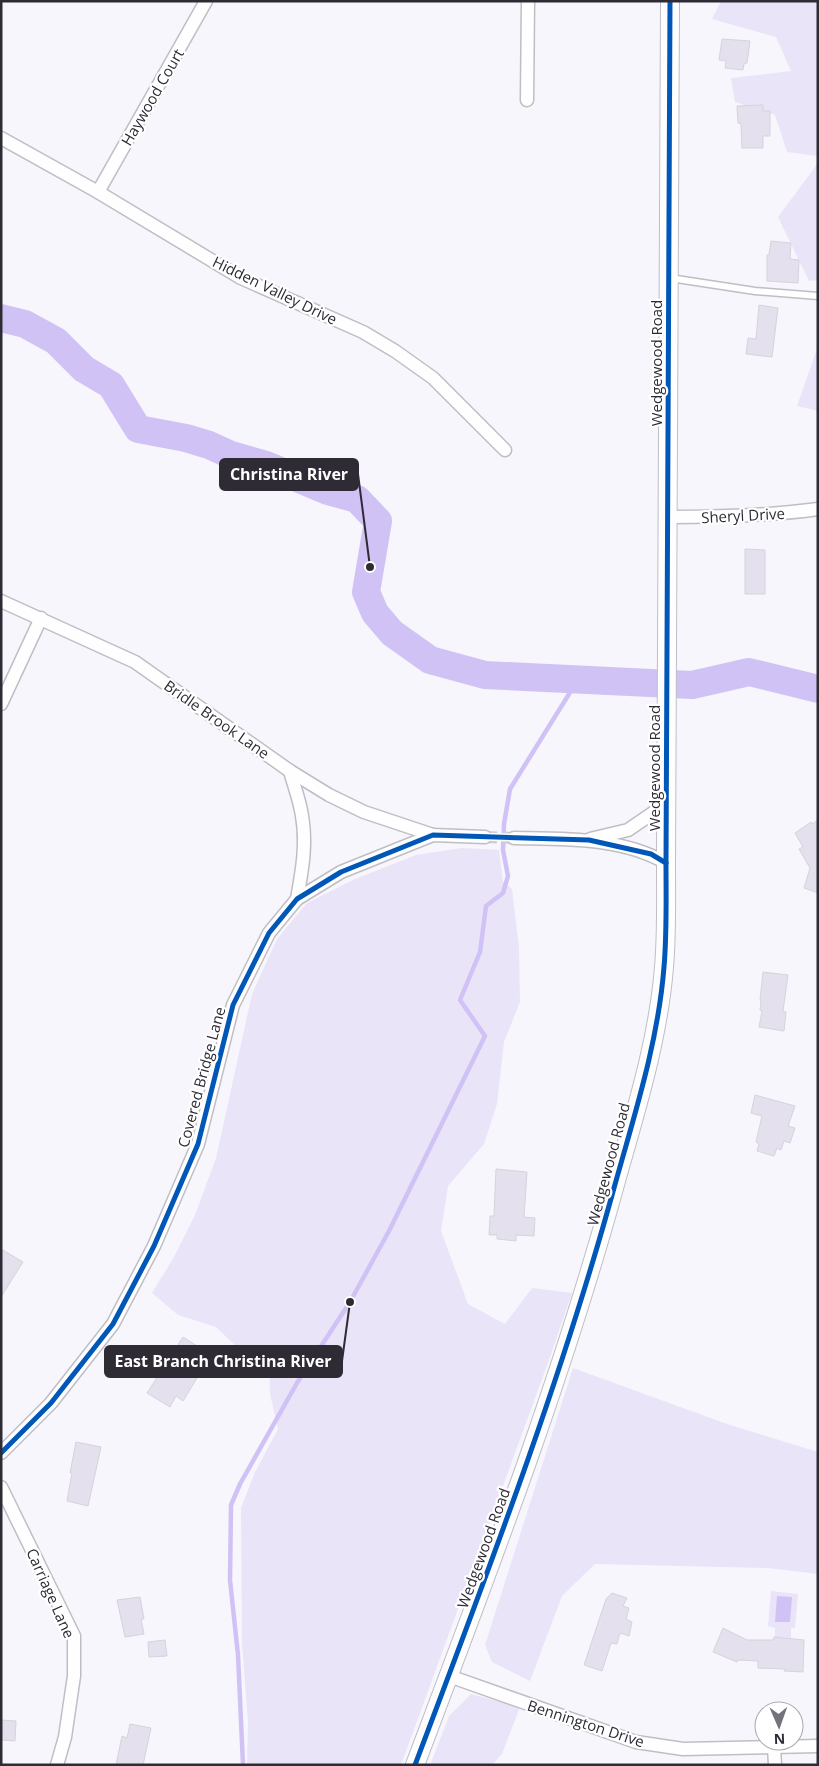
<svg xmlns="http://www.w3.org/2000/svg" width="819" height="1766" viewBox="0 0 819 1766" font-family="'Open Sans',sans-serif">
<rect width="100%" height="100%" fill="#f7f6fc"/>
<g fill="#eae4f9">
<polygon points="721,1 818,1 818,156 787,152 775,115 735,102 731,78 791,71 776,37 712,19"/>
<polygon points="818,163 818,280 809,281 778,217"/>
<polygon points="818,346 818,411 797,406"/>
<polygon points="462,848 499,850 503,881 512,889 519,948 520,1002 504,1042 497,1104 484,1144 448,1186 441,1231 468,1304 505,1324 532,1288 572,1293 549,1360 401,1765 247,1765 248,1722 242,1643 241,1508 255,1472 278,1429 270,1394 269,1362 243,1353 216,1327 178,1315 152,1293 174,1257 195,1215 216,1158 252,994 277,939 307,903 355,879 416,855"/>
<polygon points="573,1368 727,1424 818,1452 818,1574 768,1568 595,1564 562,1596 530,1681 492,1662 485,1645"/>
<polygon points="771,1591 798,1594 795,1628 791,1628 791,1638 775,1637 775,1628 768,1626"/>
<polygon points="471,1694 520,1707 502,1754 492,1765 430,1765 449,1716"/>
</g>
<polygon fill="#d0c2f4" points="777,1596 792,1597 790,1622 775,1622"/>
<g fill="none" stroke-linecap="round" stroke-linejoin="round">
<polyline stroke="#d0c2f4" stroke-width="4.5" points="243,1765 238,1655 230,1580 231,1505 240,1484 297,1383 350,1302 389,1231 485,1036 460,1000 480,952 486,906 503,893 508,876 503,850 504,824 510,789 579,678"/>
<polyline stroke="#d0c2f4" stroke-width="28" points="1,318 25,324 56,341 84,369 111,385 138,429 186,438 209,445 231,455 266,465 328,491 357,499 378,521 366,592 375,613 392,633 430,660 485,675 692,685 749,672 818,689"/>
</g>
<g fill="#e4e0ee" stroke="#d5d3db">
<polygon points="722,39 750,41 747,63 744,64 743,70 725,68 726,61 719,60"/>
<polygon points="763,105 763,111 770,111 770,136 763,136 763,148 742,148 741,124 738,123 737,106"/>
<polygon points="771,241 791,243 790,259 799,260 798,283 767,281 767,255 769,255"/>
<polygon points="759,305 778,308 772,357 746,354 748,338 756,339"/>
<polygon points="745,549 765,550 765,594 745,594"/>
<polygon points="818,820 818,893 804,888 810,868 799,849 803,847 795,833 811,822 812,824"/>
<polygon points="763,972 788,975 783,1011 786,1012 784,1031 759,1027 762,1011 760,1010 761,1001 760,1000"/>
<polygon points="755,1095 795,1106 788,1126 795,1128 790,1143 784,1141 781,1150 777,1148 774,1156 757,1151 759,1144 756,1142 762,1116 751,1113"/>
<polygon points="496,1169 527,1172 524,1217 535,1218 534,1236 516,1235 516,1241 497,1239 497,1235 489,1235 490,1216 494,1216"/>
<polygon points="1,1249 23,1262 1,1297"/>
<polygon points="183,1337 211,1355 183,1401 176,1396 170,1407 147,1393"/>
<polygon points="76,1442 101,1447 88,1506 67,1501 72,1473 70,1473"/>
<polygon points="612,1593 627,1598 623,1606 629,1608 626,1619 632,1622 629,1636 620,1633 617,1644 611,1643 602,1671 584,1665 606,1599"/>
<polygon points="140,1597 144,1619 141,1619 144,1634 125,1637 117,1600"/>
<polygon points="723,1628 747,1640 773,1640 774,1637 804,1640 803,1672 784,1671 785,1669 758,1668 758,1661 738,1660 737,1662 713,1652"/>
<polygon points="165,1640 167,1656 149,1657 148,1642"/>
<polygon points="1,1720 16,1721 15,1741 1,1740"/>
<polygon points="130,1724 151,1728 143,1765 116,1765 122,1736 127,1738"/>
</g>
<g fill="none" stroke-linecap="round" stroke-linejoin="round">
<polyline stroke="#cfcdd4" stroke-width="12" stroke-dasharray="12 6" stroke-linecap="butt" points="485,837 514,838"/>
<g stroke="#bfbec5" stroke-width="9">
<polyline id="lane" points="670,278 755,291 818,296"/>
</g>
<g stroke="#bfbec5" stroke-width="15">
<g id="street">
<polyline points="527,100 528,1"/>
<polyline points="1,138 98,192 241,278 363,332 395,351 433,378 505,450"/>
<polyline points="98,192 206,1"/>
<path d="M668,517c51,0 100,-1 150,-8"/>
<polyline points="1,601 135,662 290,771 329,795 364,812 433,835"/>
<polyline points="1,704 41,618"/>
<path d="M290,771c4,15 10,30 12,45 5,28 0,55 -5,83"/>
<path d="M514,838c50,1 108,-1 152,25"/>
<polyline points="590,839 628,830 666,804"/>
<polyline points="1,1453 51,1403 113,1324 154,1246 198,1144 233,1005 269,933 297,899 341,872 433,835 485,837"/>
<polyline points="1,1487 74,1636 74,1676 65,1737 57,1765"/>
<polyline points="449,1676 636,1742 683,1749 818,1746"/>
<polyline points="774,1747 775,1765"/>
</g>
</g>
<g stroke="#bfbec5" stroke-width="20">
<path id="secondary" d="M415,1765c72,-191 145,-381 199,-577 20,-72 44,-145 50,-221 3,-34 2,-69 2,-104l4,-862"/>
</g>
<use href="#lane" stroke="#fefeff" stroke-width="6"/>
<use href="#street" stroke="#fefeff" stroke-width="12"/>
<use href="#secondary" stroke="#fefeff" stroke-width="18"/>
<g stroke="#fff" stroke-width="8">
<g id="cycleway">
<polyline points="1,1453 51,1403 113,1324 154,1246 198,1144 233,1005 269,933 297,899 341,872 433,835 589,840 651,854 666,863"/>
<path d="M415,1765c72,-191 145,-381 199,-577 20,-72 44,-145 50,-221 3,-34 2,-69 2,-104l4,-862"/>
</g>
</g>
<use href="#cycleway" stroke="#0057b8" stroke-width="5"/>
</g>
<g text-anchor="middle" dominant-baseline="central" stroke-width="4.5" stroke-linejoin="round" paint-order="stroke">
<g font-size="15" fill="#2e2b35" stroke="#fff">
<text transform="translate(152 97) rotate(-60)">Haywood Court</text>
<text transform="translate(275 290) rotate(26)">Hidden Valley Drive</text>
<text transform="translate(656 363) rotate(-90)">Wedgewood Road</text>
<text transform="translate(743 515) rotate(-3)">Sheryl Drive</text>
<text transform="translate(217 719) rotate(35)">Bridle Brook Lane</text>
<text transform="translate(654 768) rotate(-90)">Wedgewood Road</text>
<text transform="translate(201 1077) rotate(-75)">Covered Bridge Lane</text>
<text transform="translate(608 1164) rotate(-75)">Wedgewood Road</text>
<text transform="translate(483 1548) rotate(-70)">Wedgewood Road</text>
<text transform="translate(51 1593) rotate(66)">Carriage Lane</text>
<text transform="translate(586 1723) rotate(18)">Bennington Drive</text>
</g>
</g>
<path fill="none" stroke="#2e2b35" stroke-width="2" d="M370 567L358 474M350 1302L342 1361"/>
<g fill="#2e2b35" stroke="#fff" stroke-width="2">
<circle cx="370" cy="567" r="5"/>
<circle cx="350" cy="1302" r="5"/>
</g>
<g fill="#2e2b35" stroke="#2e2b35" stroke-width="2">
<rect x="220" y="459" width="138" height="31" rx="5"/>
<rect x="105" y="1346" width="237" height="31" rx="5"/>
</g>
<g font-size="16" text-anchor="middle" font-weight="bold" fill="#fff">
<text x="289" y="480">Christina River</text>
<text x="223" y="1367">East Branch Christina River</text>
</g>
<rect width="819" height="1766" fill="none" stroke="#2e2b35" stroke-width="5"/>
<g transform="translate(779 1726) rotate(178)"><circle r="24" fill="#ffffff" stroke="#abaaae"/>
<path d="M0-4L9 19L0 12L-9 19Z" fill="#74727b"/>
<text y="-8" font-size="14" font-weight="bold" text-anchor="middle" fill="#2e2b35">N</text>
</g>
</svg>
